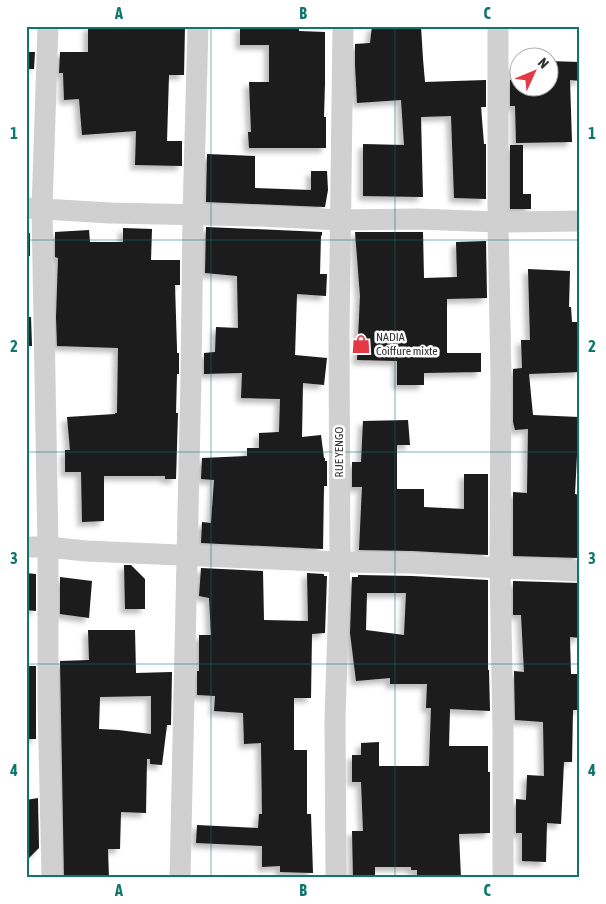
<svg xmlns="http://www.w3.org/2000/svg" width="606" height="904" viewBox="0 0 606 904" font-family="'Asap Condensed',sans-serif">
<defs>
<filter id="shadow"><feDropShadow dx="-4.5" dy="4.5" stdDeviation="2.5" flood-color="#0004"/></filter>
</defs>
<rect width="100%" height="100%" fill="#fff"/>
<g fill="#1a1a1a" fill-rule="evenodd" filter="url(#shadow)">
<polygon points="88,26 185,26 184,75 169,75 167,141 182,141 182,166 135,165 136,131 82,135 79,99 64,100 63,73 59,73 60,52 88,52"/>
<polygon points="240,26 299,26 299,31 325,32 325,83 324,117 326,117 326,148 249,148 248,132 251,132 249,82 269,82 269,45 240,45"/>
<polygon points="372,26 421,26 423,59 425,82 486,80 486,107 481,107 484,144 486,144 486,199 454,198 451,116 421,117 423,197 363,196 363,144 404,145 401,100 357,103 355,65 355,44 370,43"/>
<polygon points="26,52 35,52 34,69 26,69"/>
<polygon points="548,61 580,62 580,81 570,80 572,142 516,143 515,106 510,106 510,80 512,80 512,65 518,65 518,88 548,88"/>
<polygon points="510,145 523,145 523,194 531,194 531,209 510,209"/>
<polygon points="207,154 255,156 255,188 311,190 311,171 327,171 328,190 325,207 206,202"/>
<polygon points="206,227 322,232 322,236 321,235 320,274 327,274 326,296 297,294 295,355 327,358 324,385 303,383 302,437 321,435 324,458 325,458 325,461 327,461 327,486 324,486 323,549 201,543 202,522 211,523 214,480 201,479 202,458 247,456 247,448 259,448 259,433 279,432 280,399 241,398 242,373 204,374 204,353 215,352 216,327 238,328 237,276 205,273"/>
<polygon points="123,228 152,229 151,260 180,260 180,285 175,285 177,349 177,353 179,353 179,374 177,374 176,413 178,413 176,479 165,479 165,476 104,476 104,521 82,522 81,472 65,472 65,450 70,450 67,417 115,414 115,413 117,413 118,348 57,346 56,317 58,258 55,257 55,232 89,230 90,242 123,242"/>
<polygon points="355,232 423,232 424,278 457,277 456,242 486,241 487,298 447,299 447,353 481,353 481,372 424,373 424,385 397,385 397,361 357,360 360,296"/>
<polygon points="30,233 30,256 26,256 26,234"/>
<polygon points="528,269 570,271 569,307 571,307 572,322 580,322 580,372 529,374 533,415 579,417 575,494 580,495 580,558 513,556 513,492 527,493 528,429 515,430 513,422 513,369 522,368 521,340 530,340"/>
<polygon points="26,317 31,317 32,346 26,346"/>
<polygon points="408,420 410,445 397,445 397,489 424,489 424,507 464,509 464,474 488,474 488,555 413,551 359,550 362,487 352,487 352,462 361,462 363,421"/>
<polygon points="124,565 131,565 145,579 145,609 125,609"/>
<polygon points="201,568 263,571 264,620 308,621 307,573 324,574 324,576 327,576 325,633 312,634 311,698 294,698 294,750 307,750 307,814 311,814 313,873 280,872 280,866 262,867 262,846 196,843 197,825 258,828 259,814 262,814 261,743 244,744 243,713 214,711 215,696 197,695 197,671 199,671 199,635 211,635 209,598 199,596"/>
<polygon points="26,573 36,574 36,611 26,610"/>
<path d="M358,575l54,1 76,4v90h1l1,41 -40,-2 -1,37h39v26h2v61l-31,1 2,44h-44v-8h-6v-3h-36v11h-22l-1,-47h11l-2,-49h-9v-27h9v-12l18,-1v24h50l2,-58h-5l1,-24h-37v-6l-34,3 -6,-48 2,-56h6zM367,593h39l-2,42 -38,-5z"/>
<polygon points="60,577 92,581 89,618 60,614"/>
<polygon points="513,581 580,583 580,638 570,637 571,674 580,674 580,710 573,710 572,762 564,762 561,824 547,823 546,862 522,861 522,833 516,833 516,799 526,800 527,775 544,776 543,722 515,720 514,671 524,672 521,615 513,615"/>
<path d="M88,630h47l1,43 36,-1 -1,53h-4l-5,40 -12,-1v-5h-3l-1,54 -25,-1 -1,37h-12l1,29h-45l-4,-217 29,-1zM151,696v38l-33,-4 -19,-1 1,-32z"/>
<polygon points="26,666 36,666 36,744 36,739 26,739"/>
<polygon points="38,798 39,848 26,861 26,800"/>
</g>
<g fill="none" stroke-linecap="round" stroke-linejoin="round">
<g stroke="#d0d0d0" stroke-width="21">
<polyline points="48,26 42,209 48,547 48,701 52,878"/>
<polyline points="498,26 498,222 501,377 500,568 503,730 503,878"/>
<polyline points="26,208 110,213 260,216 341,220 417,219 498,222 580,221"/>
<polyline points="26,547 48,547 86,551 340,562 412,563 500,568 580,571"/>
<polyline points="180,878 191,376 193,215 198,26"/>
<polyline points="336,878 335,719 340,562 339,336 343,26"/>
</g>
</g>
<path fill="none" stroke="#0f766e" stroke-width="1" stroke-opacity="0.55" d="M211,26v852M395,26v852M26,240h554M26,452h554M26,664h554"/>
<defs>
<g id="shop-bare" transform="scale(1.5)"><path d="M-5-2.5h2.3a2.7 3.5 0 0 1 5.4 0H5L5.5 6h-11ZM-1.5-2.5h3a1.5 2.3 0 0 0-3 0Z" fill="#e63946" stroke="#fff" stroke-width="2.5" paint-order="stroke"/></g>
</defs>
<g fill-rule="evenodd">
<use href="#shop-bare" x="361" y="344"/>
</g>
<g text-anchor="middle" dominant-baseline="central" stroke-width="5" stroke-linejoin="round" paint-order="stroke">
<g font-size="12" fill="#333" stroke="#fff" text-anchor="start">
<text x="376" y="337">NADIA<tspan x="376" dy="14">Coiffure mixte</tspan></text>
</g>
<g font-size="12" fill="#333" stroke="#fff">
<text transform="translate(339 452) rotate(-90)">RUE YENGO</text>
</g>
</g>
<rect width="606" height="904" fill="none" stroke="#ffffff" stroke-width="55"/>
<g transform="translate(534 72) rotate(46)"><circle r="24" fill="#ffffff" stroke="#adadad"/>
<path d="M0-4L9 19L0 12L-9 19Z" fill="#e63946"/>
<text y="-8" font-size="14" font-weight="bold" text-anchor="middle" fill="#333333">N</text>
</g>
<rect x="28" y="28" width="550" height="848" fill="none" stroke="#0f766e" stroke-width="2"/>
<g font-size="16" text-anchor="middle" font-weight="bold" fill="#0f766e">
<text x="119" y="19">A</text>
<text x="303" y="19">B</text>
<text x="487" y="19">C</text>
<text x="14" y="139">1</text>
<text x="592" y="139">1</text>
<text x="14" y="352">2</text>
<text x="592" y="352">2</text>
<text x="14" y="564">3</text>
<text x="592" y="564">3</text>
<text x="14" y="776">4</text>
<text x="592" y="776">4</text>
<text x="119" y="896">A</text>
<text x="303" y="896">B</text>
<text x="487" y="896">C</text>
</g>
</svg>
